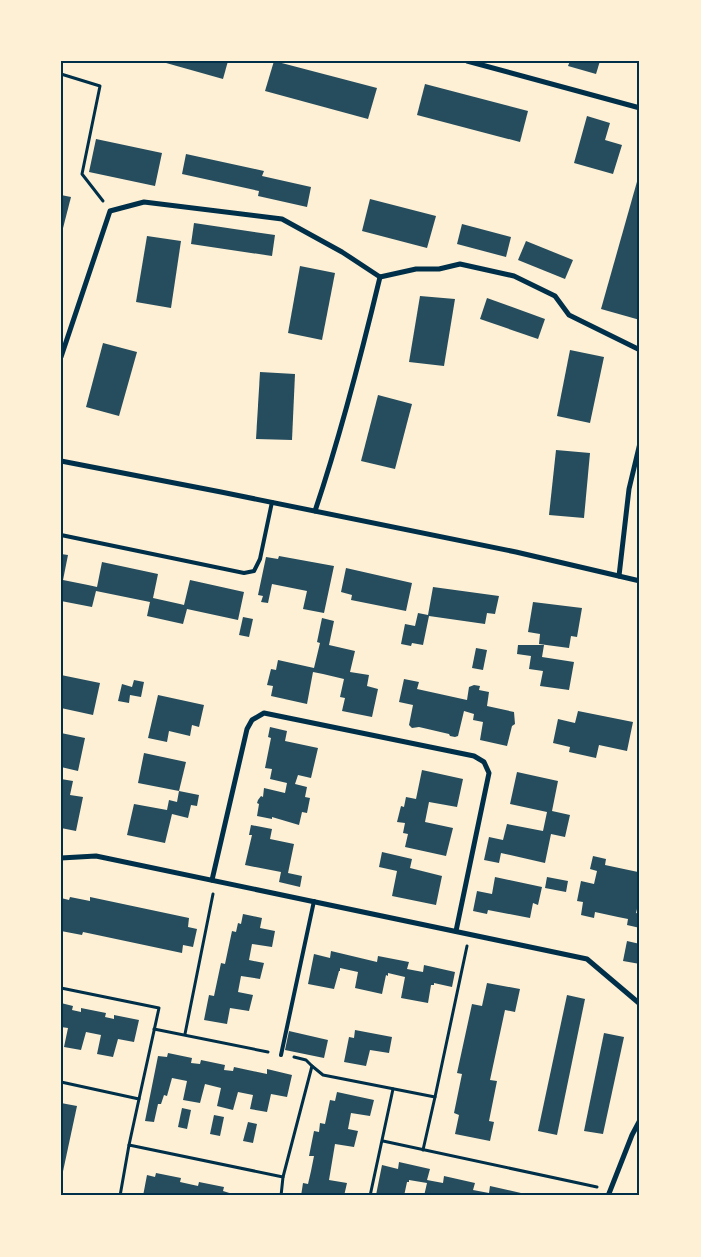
<svg xmlns="http://www.w3.org/2000/svg" width="701" height="1257" viewBox="0 0 701 1257" font-family="Jost,sans-serif">
<rect width="100%" height="100%" fill="#fdf0d5"/>
<g fill="#264d5e">
<polygon points="159,61 228,61 223,79"/>
<polygon points="274,61 377,88 368,119 265,91"/>
<polygon points="570,61 600,61 596,74 568,66"/>
<polygon points="425,84 528,111 520,142 417,115"/>
<polygon points="587,116 610,123 605,140 622,145 613,174 574,163"/>
<polygon points="96,139 162,153 155,186 89,172"/>
<polygon points="186,154 264,171 262,176 311,187 307,207 258,196 259,191 182,174"/>
<polygon points="640,171 640,320 601,309"/>
<polygon points="61,195 71,197 62,232 61,232"/>
<polygon points="370,199 436,216 427,248 362,231"/>
<polygon points="194,223 275,235 272,256 191,244"/>
<polygon points="462,224 511,237 506,257 457,244"/>
<polygon points="147,236 181,241 171,308 136,302"/>
<polygon points="526,241 573,260 565,279 518,260"/>
<polygon points="300,266 335,273 322,340 288,333"/>
<polygon points="420,296 455,299 444,366 409,362"/>
<polygon points="487,298 545,319 538,339 480,319"/>
<polygon points="103,343 137,352 119,416 86,407"/>
<polygon points="570,350 604,357 590,423 557,416"/>
<polygon points="260,372 295,374 292,440 256,439"/>
<polygon points="378,395 412,404 395,469 361,461"/>
<polygon points="556,450 590,453 584,518 549,515"/>
<polygon points="61,554 68,555 63,580 88,585 97,587 102,562 158,574 153,598 180,604 184,605 190,580 244,592 238,620 187,609 183,624 147,616 150,602 96,591 92,607 61,601"/>
<polygon points="279,556 334,566 324,613 303,609 307,591 272,584 268,603 261,602 263,596 258,595 266,557 278,559"/>
<polygon points="346,568 412,583 406,611 351,600 352,595 341,592"/>
<polygon points="433,587 499,596 495,614 487,613 485,624 429,616 423,645 412,643 411,646 401,644 405,624 415,626 418,613 428,615"/>
<polygon points="533,602 582,608 577,637 571,636 569,648 539,644 540,634 528,632"/>
<polygon points="243,617 253,619 249,637 239,635"/>
<polygon points="322,618 334,621 329,645 355,651 350,672 369,675 367,686 378,689 372,717 342,711 345,698 340,697 344,679 323,674 313,672 307,704 271,696 273,686 267,685 271,669 276,670 278,660 314,668 320,643 317,642"/>
<polygon points="518,645 544,645 542,657 574,662 569,690 540,686 543,671 529,669 531,656 517,654"/>
<polygon points="476,648 487,650 483,670 472,668"/>
<polygon points="61,675 100,683 93,715 61,708"/>
<polygon points="404,679 419,682 417,689 467,700 469,687 474,685 480,686 479,690 489,692 487,706 514,712 515,724 512,726 507,746 480,740 483,722 473,720 474,714 464,711 458,736 455,737 450,736 449,734 419,727 412,728 409,725 413,705 399,702"/>
<polygon points="134,680 144,682 141,697 130,695 129,703 118,701 122,684 132,687"/>
<polygon points="158,695 204,705 199,727 192,725 190,736 169,731 167,742 148,738"/>
<polygon points="578,711 633,722 627,751 599,745 596,758 569,752 570,747 553,743 558,719 575,723"/>
<polygon points="270,727 287,731 285,741 318,748 311,778 298,775 295,784 307,787 305,797 310,798 307,813 302,812 299,825 272,817 272,819 257,816 259,804 257,803 258,800 261,796 263,797 264,788 285,793 287,783 270,779 272,769 265,768 271,738 268,737"/>
<polygon points="61,733 85,738 78,771 61,767"/>
<polygon points="144,753 186,762 179,791 138,783"/>
<polygon points="422,770 463,779 457,807 429,802 425,822 453,828 446,856 405,847 408,834 403,833 405,823 397,822 401,806 404,807 406,797 416,799"/>
<polygon points="517,772 558,781 552,811 570,815 565,837 551,834 545,863 501,853 499,863 484,860 489,837 503,840 507,824 543,831 547,812 510,804"/>
<polygon points="61,779 73,781 70,795 83,797 76,831 61,828"/>
<polygon points="179,791 199,795 197,806 191,805 188,818 172,814 165,843 127,835 134,804 167,810 169,800 177,802"/>
<polygon points="251,825 272,829 270,839 294,844 288,873 302,876 300,887 279,882 281,872 245,865 252,835 249,835"/>
<polygon points="382,852 412,859 410,868 442,876 436,905 392,896 397,871 379,867"/>
<polygon points="593,856 606,859 605,865 638,872 640,868 640,897 636,913 640,914 640,928 627,925 628,919 618,917 595,912 594,918 581,915 583,902 577,901 581,881 594,884 597,871 590,869"/>
<polygon points="495,877 542,887 538,905 533,903 530,918 488,910 487,914 473,911 477,891 492,894"/>
<polygon points="547,877 568,881 566,892 545,888"/>
<polygon points="70,897 90,901 90,897 189,918 188,927 197,929 193,947 183,945 182,953 83,932 82,935 61,931 61,898 69,900"/>
<polygon points="243,914 262,918 260,928 275,931 272,947 252,944 249,960 264,963 260,979 241,976 238,992 253,995 249,1011 230,1008 227,1024 204,1020 209,995 214,996 221,963 225,964 232,931 236,932 238,923 241,924"/>
<polygon points="627,941 640,944 640,964 623,961"/>
<polygon points="331,951 377,962 378,956 409,962 407,969 423,972 424,965 455,972 452,987 434,983 434,985 431,985 428,1003 401,998 405,977 388,973 388,976 386,975 382,994 355,988 358,972 340,968 340,971 339,971 334,989 308,984 314,954 330,958"/>
<polygon points="487,983 520,989 515,1012 505,1010 490,1080 497,1081 489,1121 494,1122 490,1141 455,1134 459,1115 454,1113 462,1074 457,1073 472,1004 482,1006"/>
<polygon points="567,995 585,999 557,1135 538,1131"/>
<polygon points="61,1003 73,1006 72,1010 81,1012 81,1008 106,1013 105,1017 114,1019 114,1015 139,1020 134,1042 118,1039 113,1057 97,1054 101,1035 86,1032 81,1050 64,1047 68,1028 61,1027"/>
<polygon points="355,1030 392,1037 389,1053 370,1050 366,1066 344,1062 349,1037 354,1038"/>
<polygon points="289,1031 328,1040 324,1058 285,1050"/>
<polygon points="604,1033 624,1037 603,1134 584,1131"/>
<polygon points="168,1053 192,1058 191,1063 200,1064 201,1060 225,1065 224,1070 233,1071 234,1067 267,1074 267,1069 292,1075 287,1097 271,1094 267,1112 250,1109 253,1095 238,1092 233,1110 217,1106 221,1088 205,1084 200,1103 183,1100 187,1081 172,1078 167,1096 164,1095 161,1104 158,1104 154,1122 145,1121 158,1056 167,1057"/>
<polygon points="337,1092 374,1100 370,1116 351,1113 348,1129 358,1131 354,1147 335,1144 329,1180 347,1183 344,1196 301,1196 303,1183 308,1184 311,1171 314,1156 309,1156 314,1131 319,1132 320,1123 325,1124 330,1100 335,1101"/>
<polygon points="61,1103 77,1106 62,1176 61,1176"/>
<polygon points="182,1108 191,1110 187,1129 178,1127"/>
<polygon points="214,1115 224,1117 220,1136 210,1134"/>
<polygon points="248,1122 257,1124 253,1143 243,1141"/>
<polygon points="399,1162 430,1169 427,1180 443,1183 444,1176 475,1183 473,1190 489,1193 490,1186 521,1193 521,1196 462,1196 454,1194 454,1196 424,1196 427,1183 409,1180 409,1182 407,1182 404,1196 376,1195 382,1165 398,1169"/>
<polygon points="156,1173 181,1178 180,1182 198,1186 199,1182 224,1187 223,1191 239,1196 143,1196 147,1175 155,1177"/>
</g>
<g fill="none" stroke-linecap="round" stroke-linejoin="round">
<g stroke="#003049" stroke-width="3">
<polyline points="61,74 100,86 82,174 103,201"/>
<polyline points="61,988 159,1008 139,1099 61,1082"/>
<polyline points="154,1029 268,1052"/>
<polyline points="185,1034 213,894"/>
<polyline points="294,1057 306,1060 312,1066 323,1075 435,1097 467,946"/>
<polyline points="383,1141 597,1187"/>
<polyline points="129,1145 139,1099"/>
<polyline points="423,1150 435,1097"/>
<polyline points="283,1177 312,1066"/>
<polyline points="120,1196 129,1145 283,1177 281,1196"/>
<polyline points="370,1196 393,1089"/>
</g>
<g stroke="#003049" stroke-width="4">
<polyline points="61,535 244,573 254,571 260,559 272,502"/>
<polyline points="281,1055 314,901"/>
</g>
<g stroke="#003049" stroke-width="5">
<polyline points="467,61 640,108"/>
<polyline points="61,357 110,211 144,202 282,219 342,252 380,277 416,269 439,269 460,264 514,276 555,296 569,315 640,350"/>
<polyline points="61,461 221,492 516,552 640,581"/>
<path d="M315,511c26,-77 46,-155 65,-234"/>
<polyline points="619,576 629,489 640,443"/>
<polyline points="61,858 96,856 587,959 640,1004"/>
<polyline points="212,880 247,729 252,720 264,713 474,756 484,762 489,773 456,931"/>
<polyline points="608,1196 632,1135 640,1120"/>
</g>
</g>
<rect width="701" height="1257" fill="none" stroke="#fdf0d5" stroke-width="125"/>
<rect x="62" y="62" width="576" height="1132" fill="none" stroke="#003049" stroke-width="2"/>
</svg>
